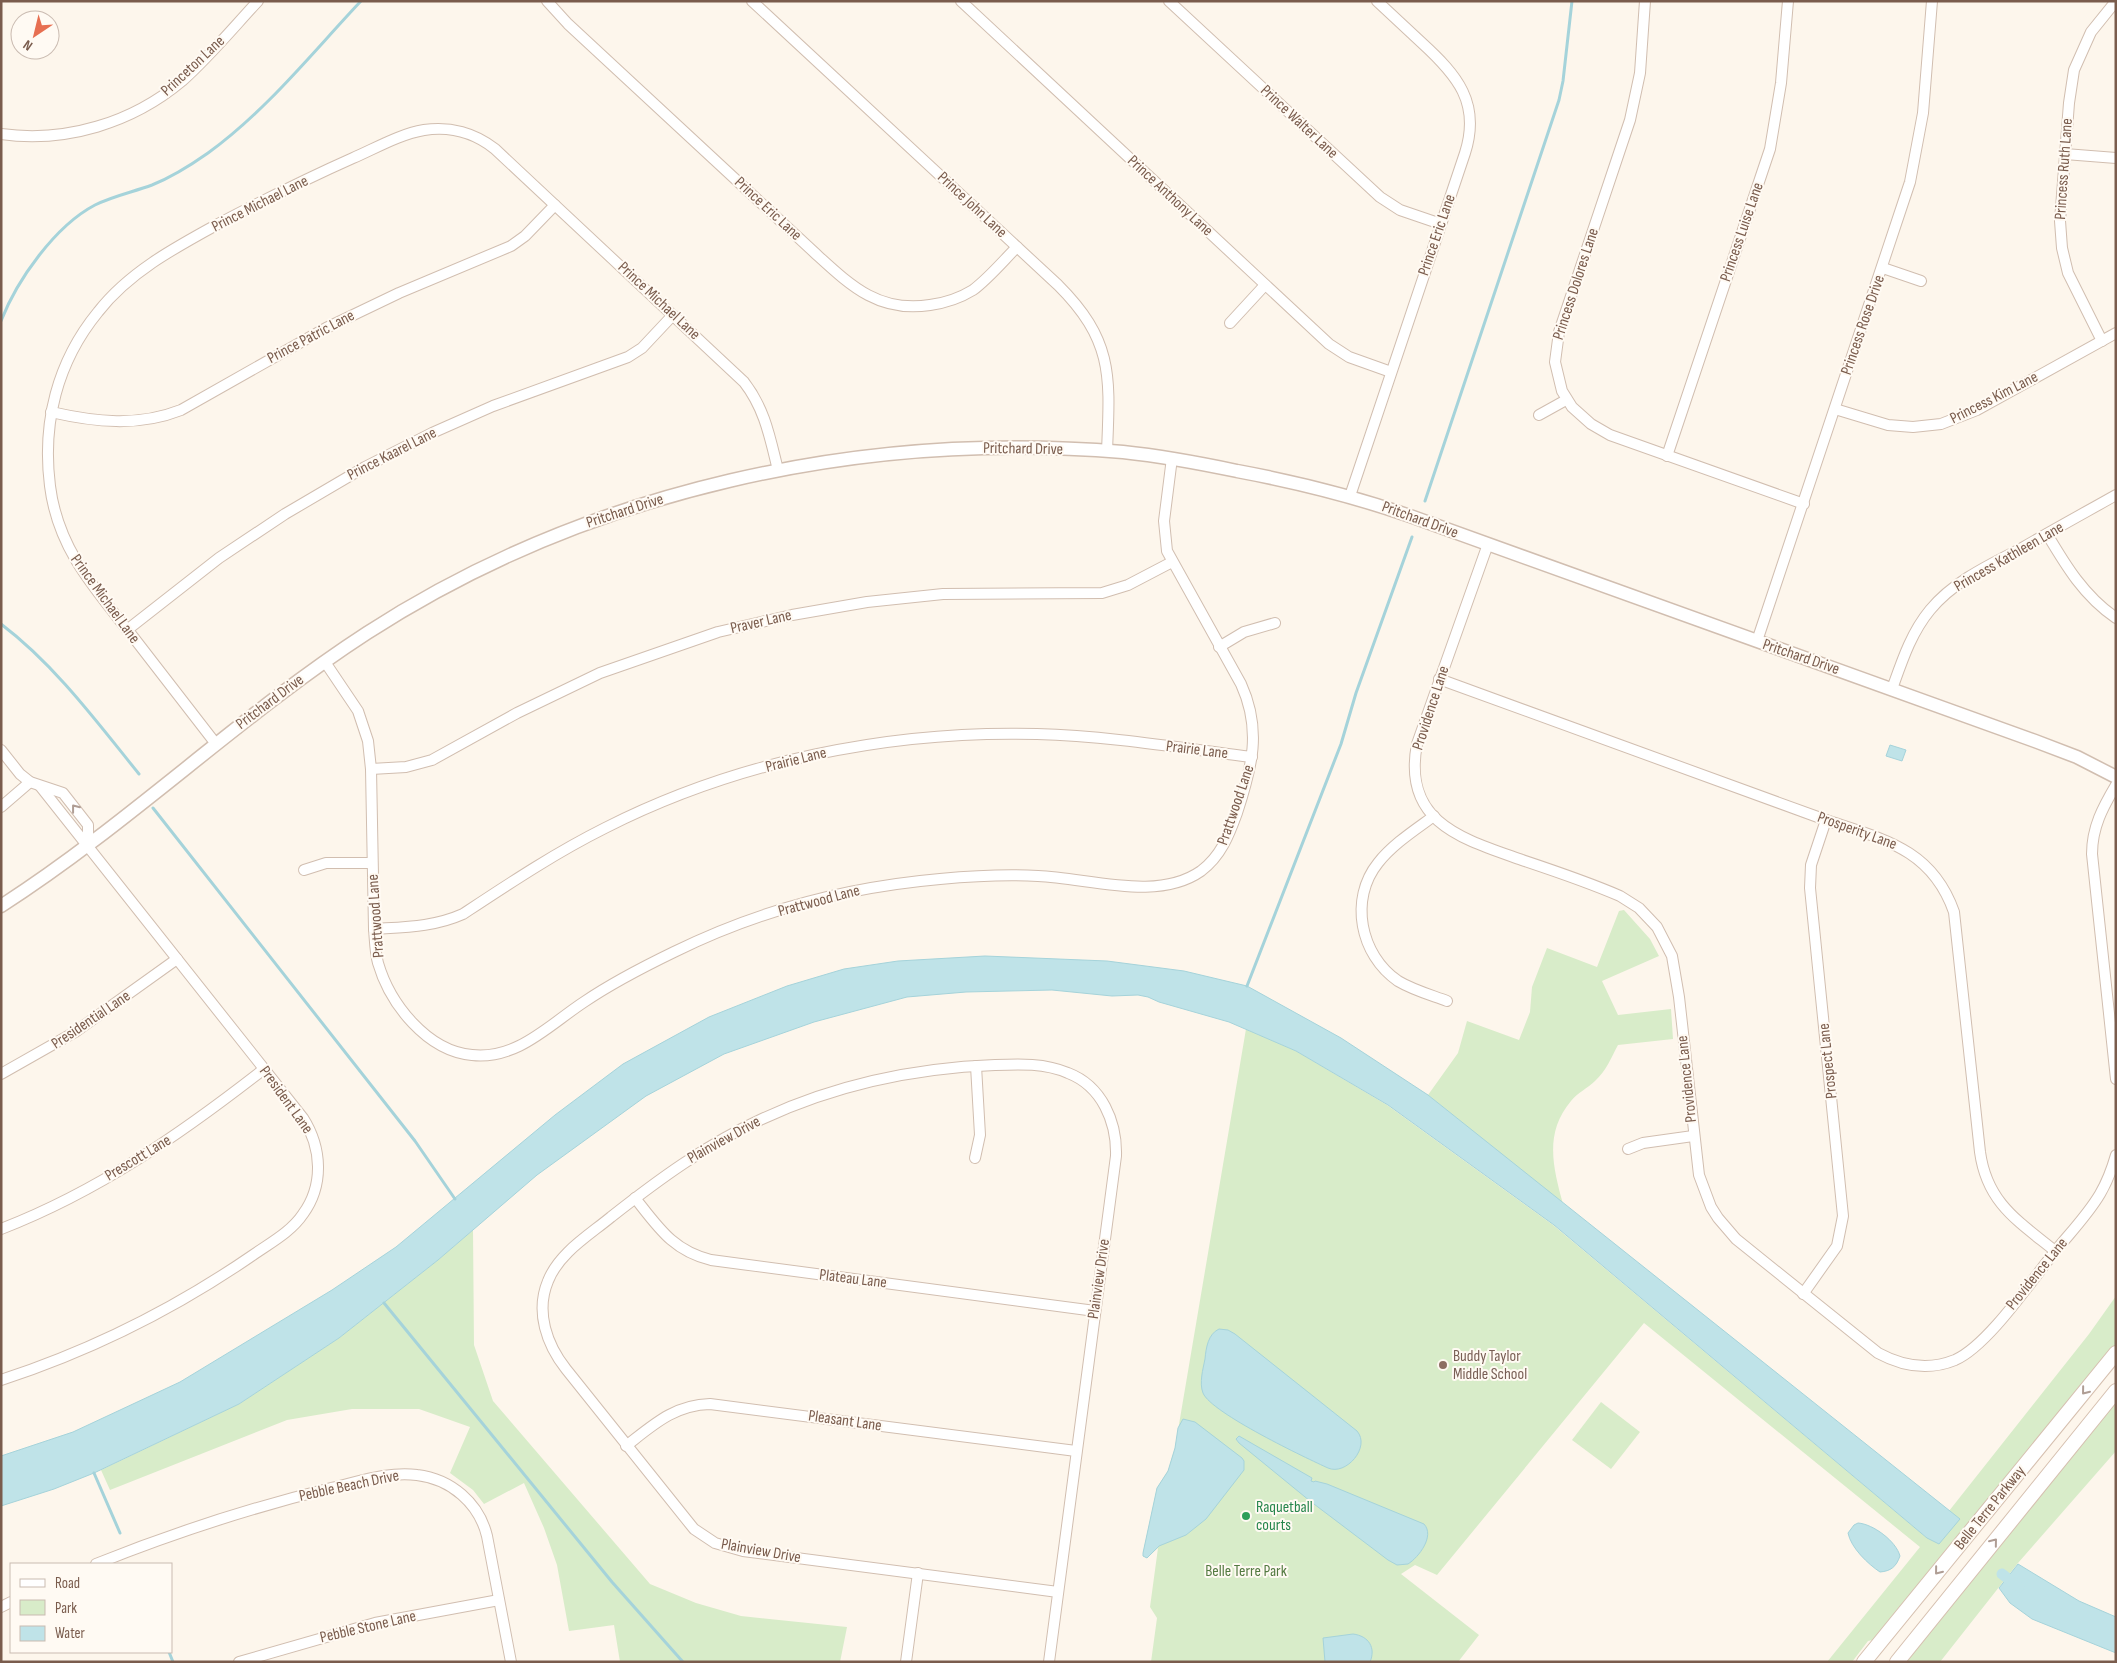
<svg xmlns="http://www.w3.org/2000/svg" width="2117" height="1663" viewBox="0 0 2117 1663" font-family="'Sofia Sans Condensed',sans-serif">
<rect width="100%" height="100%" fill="#fdf6ec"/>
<g fill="#d8ecc9">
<path d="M1624,910l26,29 9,17 -57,25 16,34 53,-6 2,30 -55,6c-7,13 -12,26 -23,36 -7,7 -18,12 -24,20 -27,32 -18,66 -8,103l-135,-109 30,-42 9,-32 52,19 11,-28 2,-25 15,-39 50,19 22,-56z"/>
<polygon points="1246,1029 1296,1051 1387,1105 1553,1225 1927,1538 1959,1519 1949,1511 2089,1334 2116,1296 2116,1345 1877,1639 1868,1641 1852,1662 1827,1662 1920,1547 1644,1323 1437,1575 1415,1565 1401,1574 1479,1635 1458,1662 1151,1662 1157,1618 1150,1607 1158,1548 1147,1558 1143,1556 1143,1553 1157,1488 1168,1471 1175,1448"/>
<polygon points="473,1230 474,1345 493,1401 650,1584 696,1603 741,1616 847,1627 840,1662 620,1662 614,1625 569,1631 557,1565 544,1528 524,1483 484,1504 473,1490 450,1473 470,1427 419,1409 352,1409 287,1420 110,1490 101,1470 239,1404 339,1338 438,1260"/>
<polygon points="2116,1400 2116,1451 2018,1563 1940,1662 1904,1662"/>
<polygon points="1601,1402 1640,1432 1611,1469 1572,1440"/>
</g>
<g fill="#bfe3e8" stroke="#a5d3da">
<polygon points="1890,745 1906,750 1902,761 1886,756"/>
<polygon points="985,956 1107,961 1184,971 1247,986 1341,1038 1428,1095 1960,1519 1939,1544 1927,1538 1554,1225 1388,1105 1296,1051 1229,1022 1159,1002 1148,997 1138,995 1112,996 1052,990 966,992 907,997 814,1022 724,1054 646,1096 537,1175 438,1260 339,1338 239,1404 94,1473 54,1489 1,1506 1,1456 73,1432 180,1382 332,1290 396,1247 555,1115 623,1064 709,1017 787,986 844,969 898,961"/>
<path d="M1219,1329l9,1 7,4 122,97c14,16 -11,45 -29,37 -20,-9 -117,-55 -125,-75 -4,-10 0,-24 2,-34 1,-11 3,-25 14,-30z"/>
<polygon points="1183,1419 1195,1422 1242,1458 1244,1461 1244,1470 1206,1519 1186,1535 1159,1546 1147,1558 1143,1556 1143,1553 1157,1488 1168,1471 1175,1448 1178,1428"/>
<path d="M1239,1436l73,42 -1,3 3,1 1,-1 12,3 97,40c11,12 -5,33 -16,40l-11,1 -9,-5 -78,-59 -71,-58 -3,-4z"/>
<path d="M1858,1523c15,1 38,18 42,33 -4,11 -9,15 -20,16 -12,-8 -29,-24 -32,-39l6,-8z"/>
<polygon points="2018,1564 2079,1601 2116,1617 2116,1653 2032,1619 2010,1603 1999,1588"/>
<path d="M1353,1634c16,2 23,14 17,28h-45l-2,-24z"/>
</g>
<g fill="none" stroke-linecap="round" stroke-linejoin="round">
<g stroke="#a5d3da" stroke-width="3">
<path d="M1,321c16,-41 54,-95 94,-116 18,-9 38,-13 57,-20 20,-8 39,-20 56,-32 58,-42 104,-100 153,-152"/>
<polyline points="1425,501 1559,100 1563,81 1572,1"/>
<path d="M1,624c54,41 96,98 138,150"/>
<polyline points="153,808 415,1141 455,1199"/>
<polyline points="1247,986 1341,744 1356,693 1412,537"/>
<polyline points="384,1303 612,1582 683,1662"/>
<polyline points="94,1473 120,1533"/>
<polyline points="169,1652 173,1662"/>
</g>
<polyline stroke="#bfe3e8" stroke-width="11" points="2002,1574 2019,1587"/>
<g stroke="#d1beb0" stroke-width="12">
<g id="minor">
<path d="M547,1l21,23 248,230c35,32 63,59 114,51 15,-2 30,-7 43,-15 16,-12 30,-29 44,-43"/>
<path d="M752,1l306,284c56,56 52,92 49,166"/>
<polyline points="961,1 1329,344 1349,357 1391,372"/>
<polyline points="1169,1 1380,197 1400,210 1441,224"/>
<polyline points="1645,1 1640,73 1630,120 1559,332 1555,362 1562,391 1572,407 1591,424 1610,435 1804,504"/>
<path d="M1,134c65,9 131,-11 181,-53 27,-24 51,-53 76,-80"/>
<polyline points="2065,154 2116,158"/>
<polyline points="1883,268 1921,281"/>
<polyline points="1230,323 1265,285"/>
<polyline points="2102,341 2068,273 2062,248 2060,221 2069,103 2074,70 2091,32 2116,1"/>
<polyline points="1835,409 1888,425 1913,427 1941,424 1977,410 2116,333"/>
<path d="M51,412c44,10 87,15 130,-2l145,-82 73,-35 112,-47 14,-10 30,-31"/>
<polyline points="1539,415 1566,400"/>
<polyline points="1667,456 1770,149 1781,83 1788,1"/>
<path d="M1350,496l115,-343c16,-50 -8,-78 -43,-110 -15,-14 -30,-28 -45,-42"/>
<path d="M2047,534c19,32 37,62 69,84"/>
<path d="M1488,544l-71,200c-15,79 46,95 105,116 33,11 66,22 98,36l19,12 18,19 15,29 7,41 20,178 12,32 7,11 18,21 142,114c24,13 50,18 77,7 32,-14 74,-76 98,-106 15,-19 34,-38 47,-60 7,-12 12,-25 16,-39"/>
<polyline points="127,630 219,558 285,514 365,467 432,433 493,406 628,357 642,348 673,315"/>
<polyline points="1757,641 1910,182 1923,113 1932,1"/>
<polyline points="1219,647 1244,632 1275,623"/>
<path d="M325,662l33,49 10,30 3,28 3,160c1,11 1,23 4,34 12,41 49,88 94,92 45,5 77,-30 112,-53 28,-19 59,-35 90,-50 83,-41 174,-65 266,-73 32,-3 65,-5 98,-3 51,2 119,26 163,-5 20,-15 28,-36 36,-58 15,-46 25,-83 4,-129l-74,-133 -3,-30 8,-63"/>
<path d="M1439,679l387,141c57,19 106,29 128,92l26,240c7,51 38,69 75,99"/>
<path d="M1892,689c10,-28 19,-56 38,-79 24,-29 59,-45 92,-62 31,-18 62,-35 94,-53"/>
<path d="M216,744c-27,-35 -55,-71 -82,-106 -38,-48 -76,-88 -84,-152 -8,-63 7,-124 48,-174 31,-40 78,-65 122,-89 44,-23 88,-45 133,-65 23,-10 47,-24 71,-28 26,-4 51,3 71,19l249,233c21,27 26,56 34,88"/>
<polyline points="1,750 20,774 30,782 63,793 88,825 88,845"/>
<polyline points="371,769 406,767 432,760 517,713 600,673 718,632 792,615 867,602 943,594 1102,593 1128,585 1172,562"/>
<path d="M2116,785c-13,22 -24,42 -24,69l24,225"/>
<polyline points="1,807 30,782"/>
<path d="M1434,816c-19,14 -41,28 -56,47 -29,36 -18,92 20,118 15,9 33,14 49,20"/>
<polyline points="304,870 326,863 372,863"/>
<path d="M374,929c31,-2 60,-2 89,-15 47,-31 92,-61 142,-86 132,-67 285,-98 432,-94 72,2 144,14 215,23"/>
<polyline points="1,1074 75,1032 177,959"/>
<polyline points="1628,1149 1643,1143 1693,1136"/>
<polyline points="975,1158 980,1135 976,1066"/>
<path d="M635,1198c23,29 38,53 76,62l384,51"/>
<path d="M1,1229c98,-38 181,-96 263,-160"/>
<polyline points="1803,1294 1837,1246 1843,1216 1810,888 1811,865 1826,820"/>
<path d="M1,1380c89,-29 175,-72 252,-125 17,-12 38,-23 50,-41 21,-29 19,-66 0,-96l-263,-332"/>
<path d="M626,1446c27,-21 48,-41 84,-42l366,47"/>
<path d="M96,1564c77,-31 154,-56 235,-76 27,-6 58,-17 86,-13 34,4 62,28 70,61l24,126"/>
<polyline points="1,1607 11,1602"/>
<polyline points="239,1662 375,1623 499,1600"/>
<polyline points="906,1662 918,1573"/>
<path d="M1049,1662l67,-506c1,-34 -14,-70 -48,-83 -23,-10 -48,-9 -73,-8 -81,3 -160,20 -233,54 -55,25 -104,61 -151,98 -23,19 -52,36 -63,64 -13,31 -1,64 18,88l128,160 21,14 28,8 315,41"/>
</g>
</g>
<g stroke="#d1beb0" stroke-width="15">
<path id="tertiary" d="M1,906c129,-83 238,-190 366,-273 221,-143 495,-203 756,-181 38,4 76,11 114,19 59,11 116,25 173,45l625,225 42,16 39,20"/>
</g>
<g stroke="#d6c0b0" stroke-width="16">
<g id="secondary">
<polyline points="1864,1662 2116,1353"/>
<polyline points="1897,1662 2116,1391"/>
</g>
</g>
<use href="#minor" stroke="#fff" stroke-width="10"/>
<use href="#tertiary" stroke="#fff" stroke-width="12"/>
<use href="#secondary" stroke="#fff" stroke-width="14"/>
</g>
<defs><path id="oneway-chevron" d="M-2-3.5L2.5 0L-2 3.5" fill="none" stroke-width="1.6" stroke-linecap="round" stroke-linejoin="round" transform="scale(1.25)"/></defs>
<g stroke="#af9d94">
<use href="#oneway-chevron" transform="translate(75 808) rotate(-128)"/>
<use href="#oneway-chevron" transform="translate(2085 1391) rotate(129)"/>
<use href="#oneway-chevron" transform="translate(1994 1542) rotate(-51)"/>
<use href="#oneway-chevron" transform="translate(1938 1571) rotate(129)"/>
</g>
<circle fill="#8d6e63" stroke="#fffaf3" stroke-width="2" cx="1443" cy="1365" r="5"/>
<circle fill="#2e9e5b" stroke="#fffaf3" stroke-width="2" cx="1246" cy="1516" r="5"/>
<g text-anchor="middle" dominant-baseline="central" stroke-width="4" stroke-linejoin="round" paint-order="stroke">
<g font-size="16" fill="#7a5c4d" stroke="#fffaf3">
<text transform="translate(193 66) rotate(-43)">Princeton Lane</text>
<text transform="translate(1299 122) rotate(43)">Prince Walter Lane</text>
<text transform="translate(2064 169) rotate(-86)">Princess Ruth Lane</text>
<text transform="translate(1170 196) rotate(43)">Prince Anthony Lane</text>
<text transform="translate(260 204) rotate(-27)">Prince Michael Lane</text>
<text transform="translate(972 205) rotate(43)">Prince John Lane</text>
<text transform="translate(768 209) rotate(43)">Prince Eric Lane</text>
<text transform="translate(1742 232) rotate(-71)">Princess Luise Lane</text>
<text transform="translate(1437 235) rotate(-71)">Prince Eric Lane</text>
<text transform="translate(1576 284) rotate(-72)">Princess Dolores Lane</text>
<text transform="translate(659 301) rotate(43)">Prince Michael Lane</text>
<text transform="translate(1863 325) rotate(-71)">Princess Rose Drive</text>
<text transform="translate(311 337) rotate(-28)">Prince Patric Lane</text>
<text transform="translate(1994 398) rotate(-27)">Princess Kim Lane</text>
<text transform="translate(1023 449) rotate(1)">Pritchard Drive</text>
<text transform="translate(392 454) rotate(-27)">Prince Kaarel Lane</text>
<text transform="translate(625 511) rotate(-18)">Pritchard Drive</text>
<text transform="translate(1420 520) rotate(20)">Pritchard Drive</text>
<text transform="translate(2009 557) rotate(-30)">Princess Kathleen Lane</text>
<text transform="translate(105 599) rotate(54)">Prince Michael Lane</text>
<text transform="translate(761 622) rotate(-13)">Praver Lane</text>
<text transform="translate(1801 657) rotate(19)">Pritchard Drive</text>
<text transform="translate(270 702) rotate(-37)">Pritchard Drive</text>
<text transform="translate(1431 708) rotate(-72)">Providence Lane</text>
<text transform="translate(1197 750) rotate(7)">Prairie Lane</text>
<text transform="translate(796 760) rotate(-14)">Prairie Lane</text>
<text transform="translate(1236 805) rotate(-71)">Prattwood Lane</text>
<text transform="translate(1857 831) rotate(20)">Prosperity Lane</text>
<text transform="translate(819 901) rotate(-15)">Prattwood Lane</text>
<text transform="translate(376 916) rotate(-94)">Prattwood Lane</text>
<text transform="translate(91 1020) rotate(-34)">Presidential Lane</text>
<text transform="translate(1828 1061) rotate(-96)">Prospect Lane</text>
<text transform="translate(1687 1079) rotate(-96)">Providence Lane</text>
<text transform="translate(286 1100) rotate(54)">President Lane</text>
<text transform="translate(724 1140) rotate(-29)">Plainview Drive</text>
<text transform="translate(138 1158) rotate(-31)">Prescott Lane</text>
<text transform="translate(2037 1274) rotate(-51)">Providence Lane</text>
<text transform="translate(853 1279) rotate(7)">Plateau Lane</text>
<text transform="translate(1099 1279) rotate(-82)">Plainview Drive</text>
<text transform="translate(845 1421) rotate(8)">Pleasant Lane</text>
<text transform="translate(349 1486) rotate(-12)">Pebble Beach Drive</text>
<text transform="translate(1990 1508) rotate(-51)">Belle Terre Parkway</text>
<text transform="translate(761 1551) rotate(10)">Plainview Drive</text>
<text transform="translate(368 1627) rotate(-13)">Pebble Stone Lane</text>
</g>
<g font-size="16" fill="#785e54" stroke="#fffaf3" text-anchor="start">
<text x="1453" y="1356">Buddy Taylor<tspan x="1453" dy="18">Middle School</tspan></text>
</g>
<g font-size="16" fill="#27864d" stroke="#fffaf3" text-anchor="start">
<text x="1256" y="1507">Raquetball<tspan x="1256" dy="18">courts</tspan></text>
</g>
<g font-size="16" fill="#537a41" stroke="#fffaf3">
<text x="1246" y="1571">Belle Terre Park</text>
</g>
</g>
<rect width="2117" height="1663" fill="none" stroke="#7a5c4d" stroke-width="5"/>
<rect x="10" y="1563" width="162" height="90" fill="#fffaf3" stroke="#cabbb1"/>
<rect x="20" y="1579" width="25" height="8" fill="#ffffff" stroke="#cabbb1"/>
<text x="55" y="1588" font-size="15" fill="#7a5c4d">Road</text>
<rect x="20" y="1600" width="25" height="15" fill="#d8ecc9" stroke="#cabbb1"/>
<text x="55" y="1613" font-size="15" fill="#7a5c4d">Park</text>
<rect x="20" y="1626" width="25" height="15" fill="#bfe3e8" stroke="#cabbb1"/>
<text x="55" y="1638" font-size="15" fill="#7a5c4d">Water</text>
<g transform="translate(35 35) rotate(215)"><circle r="24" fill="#fffaf3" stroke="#cabbb1"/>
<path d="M0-4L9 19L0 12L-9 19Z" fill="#e76f51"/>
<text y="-8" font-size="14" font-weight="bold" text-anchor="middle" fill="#7a5c4d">N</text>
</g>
</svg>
